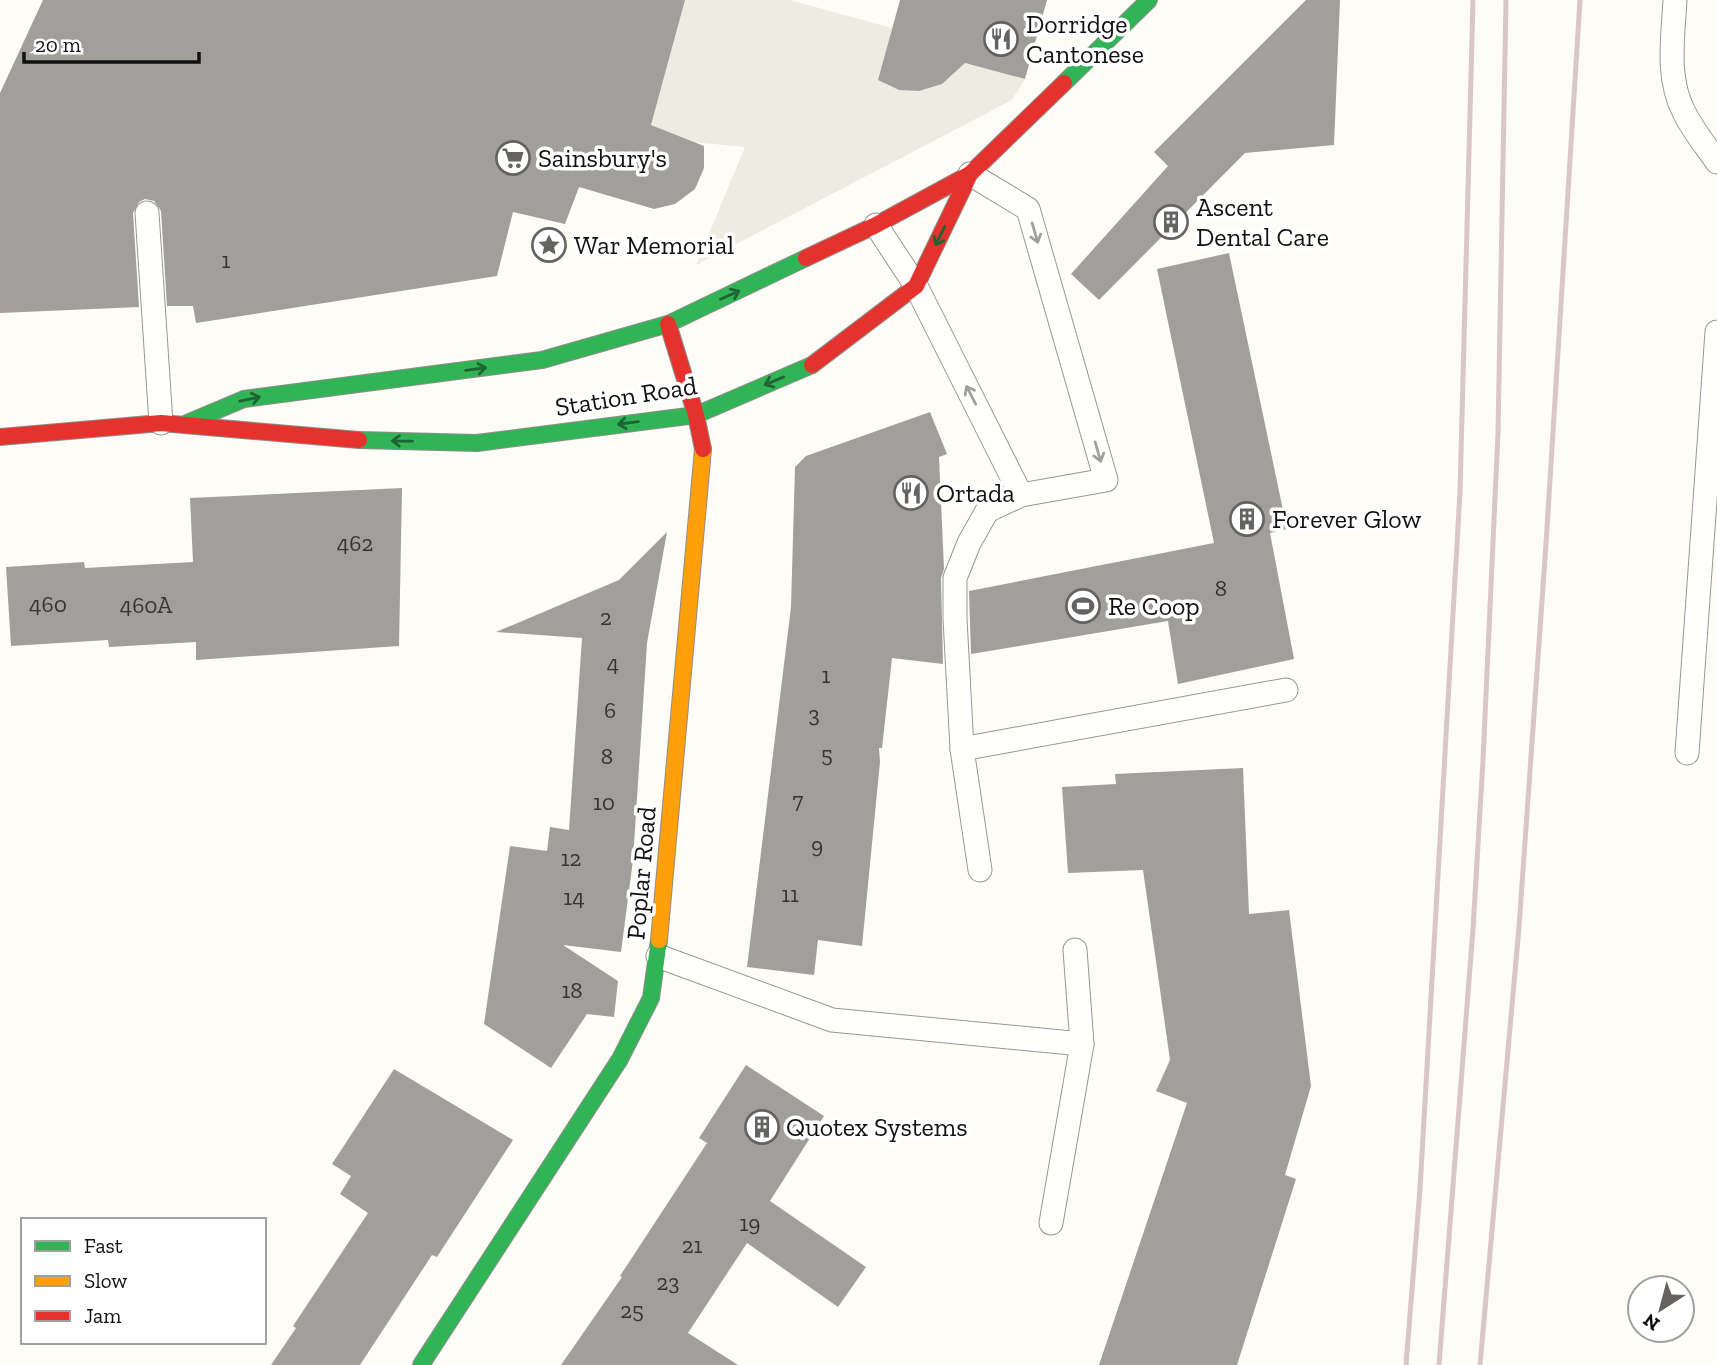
<svg xmlns="http://www.w3.org/2000/svg" width="1717" height="1365" viewBox="0 0 1717 1365" font-family="'Zilla Slab',serif">
<rect width="100%" height="100%" fill="#fdfcf7"/>
<polygon fill="#edebe2" points="685,0 790,0 892,28 884,83 899,90 919,91 942,84 965,63 1025,79 1012,100 696,265 745,147 693,142 651,125"/>
<g fill="#a19f9c">
<polygon points="43,0 685,0 651,125 704,146 704,168 695,189 675,204 654,209 579,187 565,224 513,212 497,276 196,323 193,306 167,306 161,211 154,201 145,199 139,202 133,213 139,307 0,313 0,93"/>
<polygon points="900,0 1047,0 1025,79 965,63 942,84 919,91 899,90 878,80"/>
<polygon points="1306,0 1340,0 1334,145 1245,153 1099,300 1071,274 1168,166 1154,152"/>
<polygon points="1229,253 1287,529 1270,533 1294,659 1178,684 1168,621 971,654 969,591 1214,543 1157,269"/>
<polygon points="930,412 947,454 939,457 944,569 941,578 943,664 892,658 882,748 879,748 880,762 862,946 818,940 814,975 747,967 791,607 795,467 806,456"/>
<polygon points="402,488 399,646 196,660 196,642 109,647 108,640 11,646 6,567 84,562 85,568 193,562 190,498"/>
<polygon points="667,532 647,643 633,860 621,952 563,945 618,981 614,1017 587,1014 551,1068 484,1024 510,846 547,851 550,827 569,830 582,638 496,632 619,580"/>
<polygon points="1243,768 1249,914 1289,910 1311,1086 1285,1175 1296,1179 1237,1365 1099,1365 1187,1103 1156,1091 1170,1060 1143,870 1068,873 1062,787 1116,784 1115,774"/>
<polygon points="746,1065 824,1116 770,1201 866,1267 838,1307 747,1243 688,1333 738,1365 561,1365 622,1277 620,1276 707,1143 699,1138"/>
<polygon points="394,1069 513,1140 437,1257 432,1255 360,1365 271,1365 296,1328 293,1326 368,1213 340,1194 351,1176 332,1164"/>
</g>
<g fill="none" stroke-linecap="round" stroke-linejoin="round">
<g stroke="#979795" stroke-width="25">
<g id="lane">
<path d="M1675,0c-2,37 -9,78 9,112 8,17 22,34 33,50"/>
<polyline points="147,213 161,423"/>
<polyline points="876,225 916,286 1021,495 1106,480 1028,209 970,174"/>
<polyline points="1021,495 987,511 969,543 955,578 955,619 962,749 1286,690"/>
<polyline points="962,749 980,870"/>
<polyline points="1687,753 1717,332"/>
<polyline points="658,956 832,1020 1082,1044"/>
<polyline points="1051,1223 1082,1044 1075,950"/>
</g>
</g>
<g stroke="#8e8d8b" stroke-width="18">
<g id="fast">
<polyline points="1064,83 1149,0"/>
<polyline points="187,423 244,399 542,360 668,324 806,258"/>
<polyline points="359,440 477,443 696,415 812,365"/>
<polyline points="421,1365 620,1059 651,998 659,940"/>
</g>
</g>
<g stroke="#8e8d8b" stroke-width="18">
<polyline id="slow" points="659,940 703,449"/>
</g>
<g stroke="#8e8d8b" stroke-width="18">
<g id="jam">
<polyline points="806,258 876,225 970,174 1064,83"/>
<polyline points="668,324 696,415 703,449"/>
<polyline points="812,365 916,286 970,174"/>
<polyline points="0,437 161,423 359,440"/>
</g>
</g>
<use href="#lane" stroke="#fffffe" stroke-width="23"/>
<use href="#fast" stroke="#30b455" stroke-width="16"/>
<use href="#slow" stroke="#ff9f0a" stroke-width="16"/>
<use href="#jam" stroke="#e5322d" stroke-width="16"/>
<g stroke="#d9c6c7" stroke-width="5">
<polyline points="1406,1365 1420,1189 1460,492 1473,0"/>
<polyline points="1439,1365 1473,929 1483,760 1498,433 1506,0"/>
<polyline points="1480,1365 1519,927 1546,544 1580,0"/>
</g>
</g>
<defs><path id="oneway-shaft" d="M-6 0H5M1.5-3L5.5 0L1.5 3" fill="none" stroke-width="1.6" stroke-linecap="round" stroke-linejoin="round" transform="scale(1.75)"/></defs>
<g stroke="#a0a09f">
<use href="#oneway-shaft" transform="translate(1035 233) rotate(74)"/>
<use href="#oneway-shaft" transform="translate(971 395) rotate(-117)"/>
<use href="#oneway-shaft" transform="translate(1098 452) rotate(74)"/>
</g>
<g stroke="#206233">
<use href="#oneway-shaft" transform="translate(940 236) rotate(116)"/>
<use href="#oneway-shaft" transform="translate(730 295) rotate(-24)"/>
<use href="#oneway-shaft" transform="translate(476 369) rotate(-7)"/>
<use href="#oneway-shaft" transform="translate(774 381) rotate(157)"/>
<use href="#oneway-shaft" transform="translate(250 399) rotate(-12)"/>
<use href="#oneway-shaft" transform="translate(628 423) rotate(173)"/>
<use href="#oneway-shaft" transform="translate(402 441) rotate(-179)"/>
</g>
<defs>
<g id="restaurant-ring" transform="scale(1.75)"><circle r="9.5" fill="#fff" stroke="#646362" stroke-width="1.5"/><path d="M-5-6h1v4h1v-4h1v4h1v-4h1v5L-1.5 .5V6h-2V.5L-5-1ZM5-6V6H3V1.5H1.5Q1.5-4 5-6Z" fill="#646362"/></g>
<g id="supermarket-ring" transform="scale(1.75)"><circle r="9.5" fill="#fff" stroke="#646362" stroke-width="1.5"/><path d="M-6-5.5h2.5l.6 2H6L4.5 2H-2.5L-4.4-4H-6ZM-1.5 3.2a1.3 1.3 0 1 0 .1 0ZM3 3.2a1.3 1.3 0 1 0 .1 0Z" fill="#646362"/></g>
<g id="building-ring" transform="scale(1.75)"><circle r="9.5" fill="#fff" stroke="#646362" stroke-width="1.5"/><path d="M-4-6H4V6H1V3H-1V6H-4ZM-2.5-4.3h1.7v1.8h-1.7ZM.8-4.3h1.7v1.8H.8ZM-2.5-1h1.7V.8h-1.7ZM.8-1h1.7V.8H.8Z" fill="#646362"/></g>
<g id="sight-ring" transform="scale(1.75)"><circle r="9.5" fill="#fff" stroke="#646362" stroke-width="1.5"/><path d="M0-6L1.8-2.2L6-1.7L2.9 1.2L3.7 5.4L0 3.3L-3.7 5.4L-2.9 1.2L-6-1.7L-1.8-2.2Z" fill="#646362"/></g>
<g id="stadium-ring" transform="scale(1.75)"><circle r="9.5" fill="#fff" stroke="#646362" stroke-width="1.5"/><path d="M0-5a6.5 5 0 1 0 0 10a6.5 5 0 1 0 0-10ZM-3.5-1.8h7v3.6h-7Z" fill="#646362"/></g>
</defs>
<g fill-rule="evenodd">
<use href="#restaurant-ring" x="1001" y="39"/>
<use href="#supermarket-ring" x="513" y="158"/>
<use href="#building-ring" x="1171" y="222"/>
<use href="#sight-ring" x="549" y="245"/>
<use href="#restaurant-ring" x="911" y="493"/>
<use href="#building-ring" x="1247" y="519"/>
<use href="#stadium-ring" x="1083" y="606"/>
<use href="#building-ring" x="762" y="1127"/>
</g>
<g text-anchor="middle" dominant-baseline="central" stroke-width="7" stroke-linejoin="round" paint-order="stroke">
<g font-size="23" fill="#353434">
<text x="226" y="260">1</text>
<text x="355" y="543">462</text>
<text x="1221" y="588">8</text>
<text x="48" y="604">460</text>
<text x="146" y="605">460A</text>
<text x="606" y="617">2</text>
<text x="613" y="663">4</text>
<text x="826" y="675">1</text>
<text x="610" y="710">6</text>
<text x="814" y="714">3</text>
<text x="827" y="754">5</text>
<text x="607" y="756">8</text>
<text x="798" y="800">7</text>
<text x="604" y="802">10</text>
<text x="817" y="845">9</text>
<text x="571" y="858">12</text>
<text x="790" y="894">11</text>
<text x="574" y="897">14</text>
<text x="572" y="990">18</text>
<text x="750" y="1223">19</text>
<text x="692" y="1245">21</text>
<text x="668" y="1282">23</text>
<text x="632" y="1310">25</text>
</g>
<g font-size="26" fill="#111" stroke="#fff" text-anchor="start">
<text x="1026" y="24">Dorridge<tspan x="1026" dy="30">Cantonese</tspan></text>
<text x="538" y="158">Sainsbury's</text>
<text x="1196" y="207">Ascent<tspan x="1196" dy="30">Dental Care</tspan></text>
<text x="574" y="245">War Memorial</text>
<text x="936" y="493">Ortada</text>
<text x="1272" y="519">Forever Glow</text>
<text x="1108" y="606">Re Coop</text>
<text x="786" y="1127">Quotex Systems</text>
</g>
<g font-size="26" fill="#111" stroke="#fff">
<text transform="translate(626 396) rotate(-9)">Station Road</text>
<text transform="translate(641 873) rotate(-85)">Poplar Road</text>
</g>
</g>
<rect x="21" y="1218" width="245" height="126" fill="#ffffff" stroke="#a0a0a0" stroke-width="2"/>
<rect x="35" y="1241" width="35" height="10" fill="#30b455" stroke="#a0a0a0" stroke-width="2"/>
<text x="84" y="1253" font-size="21" fill="#111111">Fast</text>
<rect x="35" y="1276" width="35" height="10" fill="#ff9f0a" stroke="#a0a0a0" stroke-width="2"/>
<text x="84" y="1288" font-size="21" fill="#111111">Slow</text>
<rect x="35" y="1311" width="35" height="10" fill="#e5322d" stroke="#a0a0a0" stroke-width="2"/>
<text x="84" y="1323" font-size="21" fill="#111111">Jam</text>
<g transform="translate(1661 1309) rotate(216)"><circle r="33" fill="#ffffff" stroke="#a0a0a0" stroke-width="2"/>
<path d="M0-5L12 26L0 18L-12 26Z" fill="#646362"/>
<text y="-10" font-size="19" font-weight="bold" text-anchor="middle" fill="#111111">N</text>
</g>
<path d="M24 52v10h175v-10" fill="none" stroke="#111111" stroke-width="3.5"/>
<text x="35" y="52" font-size="21" fill="#111111" stroke="#ffffff" stroke-width="5" paint-order="stroke">20 m</text>
</svg>
